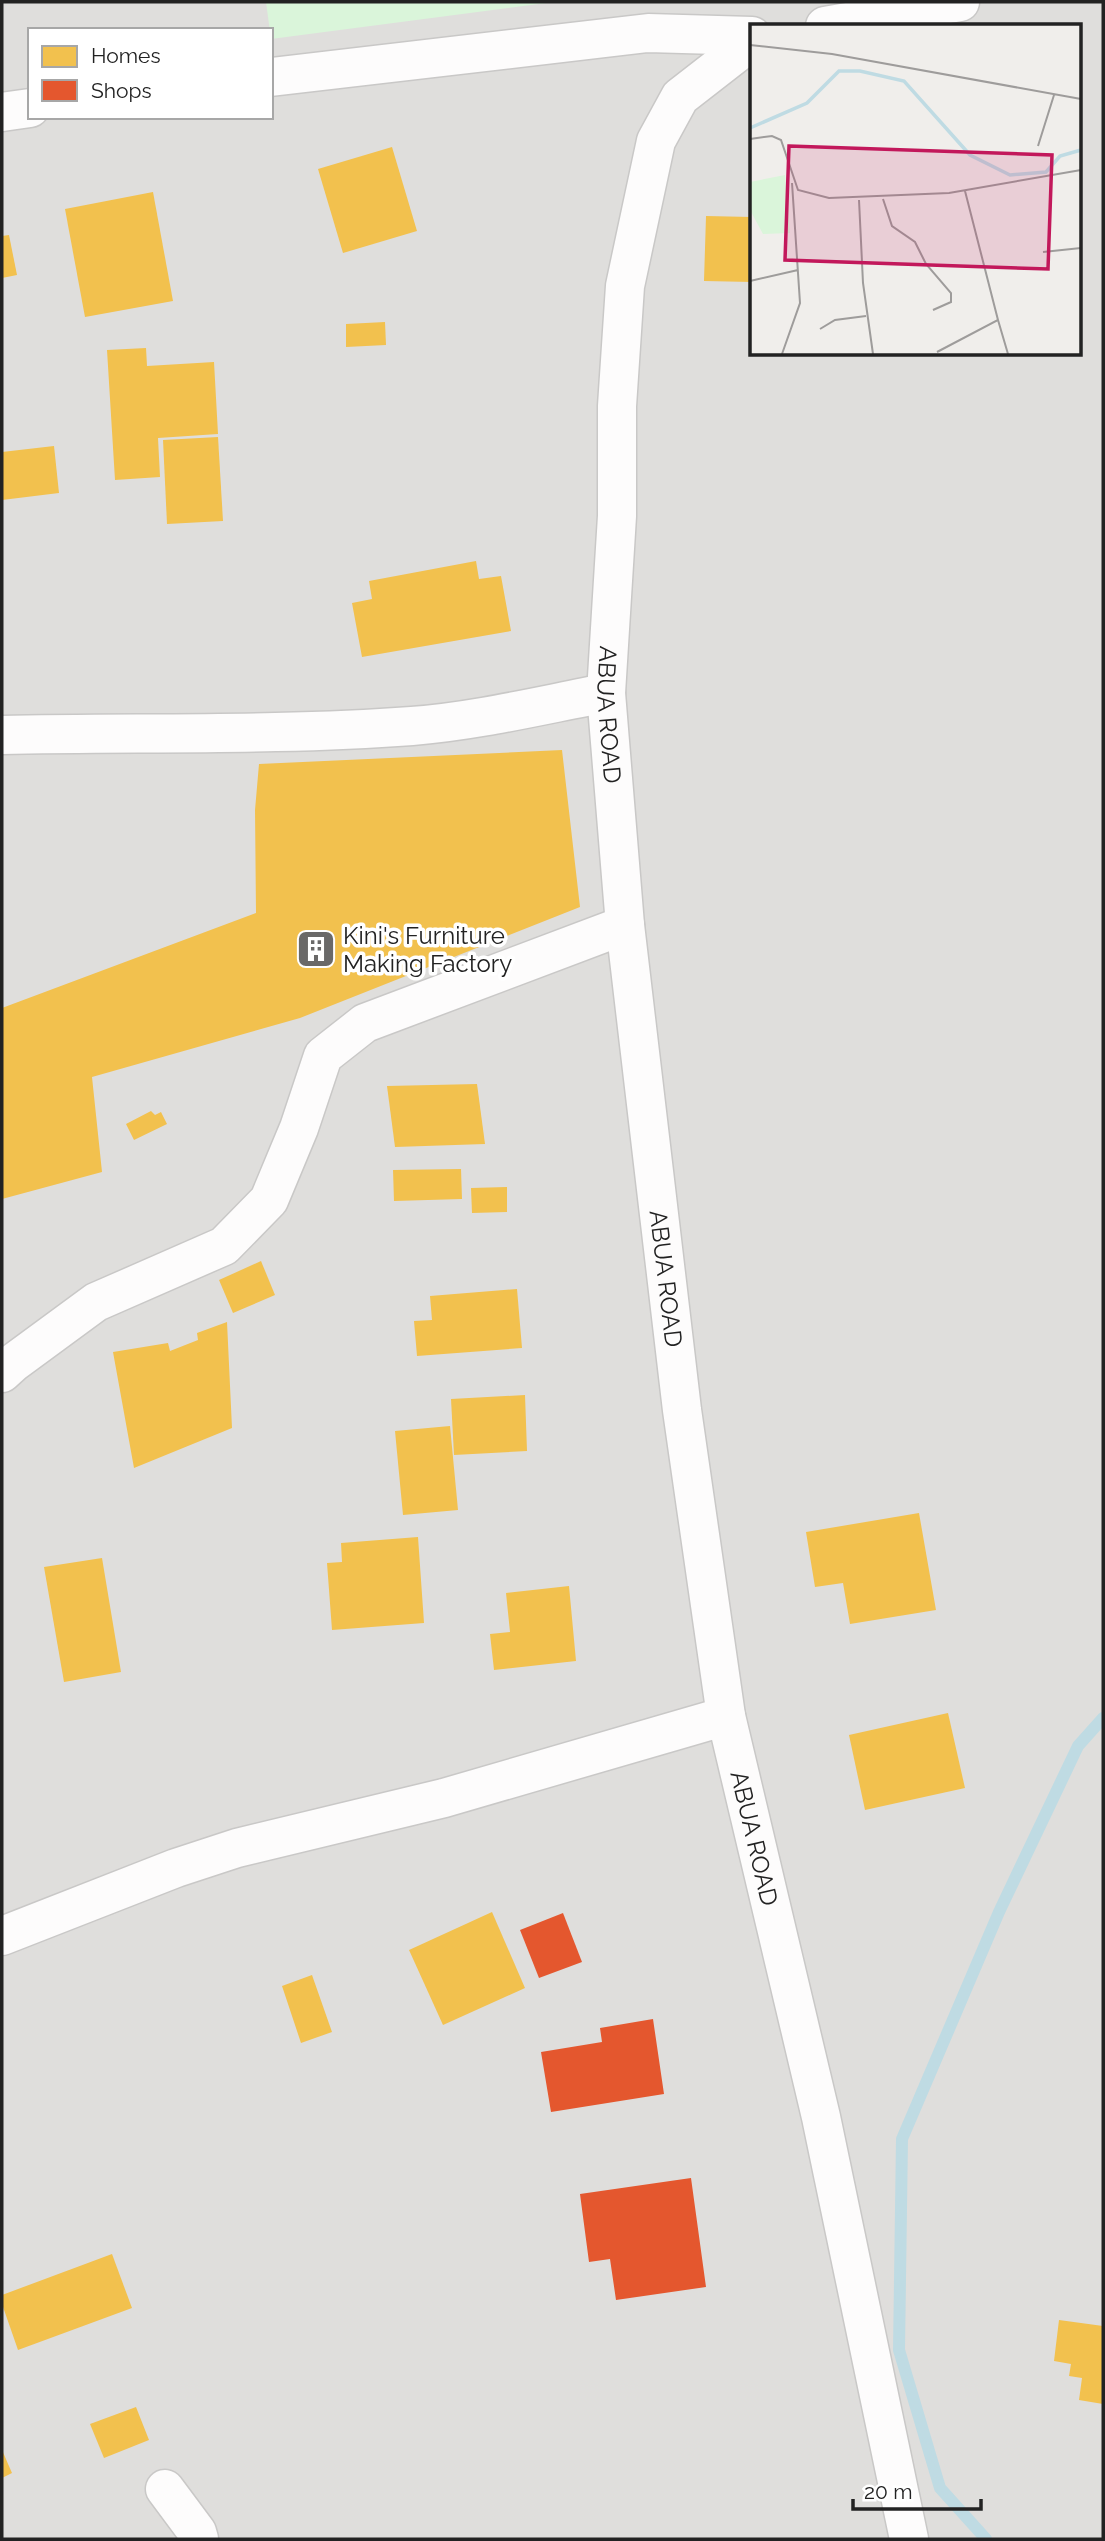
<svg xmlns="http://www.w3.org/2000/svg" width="1105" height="2541" viewBox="0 0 1105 2541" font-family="Raleway,sans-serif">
<rect width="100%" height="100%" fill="#f0eeeb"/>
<path fill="#dfdedc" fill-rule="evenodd" d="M2,2h1101v2537h-1101zM752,26h327v328h-327zM30,30h241v87h-241z"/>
<polygon fill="#daf5da" points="266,2 554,2 271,39"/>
<g fill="#f2c14e">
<polygon points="392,147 417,231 343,253 318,169"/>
<polygon points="153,192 173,301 85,317 65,209"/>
<polygon points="706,216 752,217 752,282 704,281"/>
<polygon points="9,235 17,275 2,278 2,236"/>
<polygon points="385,322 386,345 346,347 346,324"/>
<polygon points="146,348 147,366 214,362 218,434 158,438 160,477 115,480 107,350"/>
<polygon points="218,437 223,521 167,524 163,440"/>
<polygon points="54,446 59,493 2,500 2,452"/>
<polygon points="476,561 479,579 501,576 511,631 362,657 352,603 372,599 369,581"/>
<polygon points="562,750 580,907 300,1018 92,1077 102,1172 2,1199 2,1008 256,913 255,810 259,764"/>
<polygon points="477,1084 485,1144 395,1147 387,1086"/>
<polygon points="151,1111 155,1115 161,1112 167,1124 134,1140 126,1124"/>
<polygon points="461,1169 462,1199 394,1201 393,1170"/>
<polygon points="507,1187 507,1212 472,1213 471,1188"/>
<polygon points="261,1261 275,1295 233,1313 219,1280"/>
<polygon points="517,1289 522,1348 417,1356 414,1321 432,1320 430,1296"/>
<polygon points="227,1322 232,1428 134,1468 113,1352 168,1343 170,1351 198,1340 197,1333"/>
<polygon points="525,1395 527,1451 454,1455 451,1399"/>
<polygon points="450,1426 458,1510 403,1515 395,1431"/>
<polygon points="919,1513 936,1610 850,1624 843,1583 815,1587 806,1532"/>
<polygon points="418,1537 424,1623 332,1630 327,1563 342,1562 341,1543"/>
<polygon points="102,1558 121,1672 64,1682 44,1567"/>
<polygon points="569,1586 576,1661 494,1670 490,1634 510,1632 506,1593"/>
<polygon points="948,1713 965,1788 865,1810 849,1735"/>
<polygon points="492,1912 525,1988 443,2025 409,1950"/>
<polygon points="312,1975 332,2032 301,2043 282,1986"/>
<polygon points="112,2254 132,2308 18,2350 2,2304 2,2295"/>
<polygon points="1059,2320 1103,2326 1103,2404 1079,2400 1082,2378 1069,2376 1071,2364 1054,2361"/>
<polygon points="136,2407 149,2440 104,2458 90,2424"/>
<polygon points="2,2450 12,2473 2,2478"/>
</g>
<g fill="#e4572e">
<polygon points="563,1913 582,1962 539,1978 520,1930"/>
<polygon points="653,2019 664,2094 551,2112 541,2052 602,2042 600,2028"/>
<polygon points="691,2178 706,2287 616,2300 610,2259 589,2262 580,2194"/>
</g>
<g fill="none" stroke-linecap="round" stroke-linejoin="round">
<polyline stroke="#bfdbe3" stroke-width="12" points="986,2539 940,2488 899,2350 902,2139 999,1912 1078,1746 1103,1718"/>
<g stroke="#c9c8c7" stroke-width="41">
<g id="minor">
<polyline points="825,26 960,2"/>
<path id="s1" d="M752,41l-72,56 -24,44 -31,145 -8,120v110l-11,177 19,232 57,485 44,306 95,401 88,422"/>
<polyline points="271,77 648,33 752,36"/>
<polyline points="2,112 30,108"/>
<path d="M2,735c136,-3 274,1 410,-9 65,-5 130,-21 194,-33"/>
<polyline points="2,1373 13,1363 96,1302 224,1246 269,1200 299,1128 323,1056 365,1023 625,925"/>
<polyline points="2,1936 176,1868 237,1848 444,1798 726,1716"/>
<polyline points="165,2489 197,2532 199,2539"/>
</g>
</g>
<use href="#minor" stroke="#fdfcfc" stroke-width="38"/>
</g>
<defs>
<g id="building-square" transform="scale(2.0125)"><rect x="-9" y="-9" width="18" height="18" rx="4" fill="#6a6968" stroke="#fff"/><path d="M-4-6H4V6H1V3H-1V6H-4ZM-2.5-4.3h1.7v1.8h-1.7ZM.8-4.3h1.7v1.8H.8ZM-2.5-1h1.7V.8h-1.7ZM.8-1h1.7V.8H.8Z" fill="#fff"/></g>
</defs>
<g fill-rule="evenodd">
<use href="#building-square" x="316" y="949"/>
</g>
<g text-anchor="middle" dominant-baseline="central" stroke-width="7" stroke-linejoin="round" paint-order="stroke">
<g font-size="24" fill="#222" stroke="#fff">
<text stroke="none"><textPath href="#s1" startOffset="719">ABUA ROAD</textPath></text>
<text stroke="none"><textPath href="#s1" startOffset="1286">ABUA ROAD</textPath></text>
<text stroke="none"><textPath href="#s1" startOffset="1853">ABUA ROAD</textPath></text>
</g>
<g font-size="24" fill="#222" stroke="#fff" text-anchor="start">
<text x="343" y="935">Kini's Furniture<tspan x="343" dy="28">Making Factory</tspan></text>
</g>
</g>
<g transform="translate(750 24)">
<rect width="331" height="331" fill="#f0eeeb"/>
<path d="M35,151l5,58 -27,1 -13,-24v-28z" fill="#daf5da"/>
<path fill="none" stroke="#bfdbe3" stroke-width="3.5" d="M0,104l57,-25 32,-32h21l44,10 66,74 40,20 36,-3 14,-16 21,-6"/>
<path fill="none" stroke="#9e9c9b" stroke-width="2" d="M0,21l82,9 249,45M0,115l22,-3 9,4 17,50 31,8 120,-5 132,-23M288,122l16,-51M133,175l9,27 23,16 11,22 25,29v9l-18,8M109,176l4,83 10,71M293,228l38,-4M0,257l48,-11M248,296l10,34M70,305l15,-9 31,-4M187,328l61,-32 -33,-129M32,330l18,-51 -8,-120"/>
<path fill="#c2185b" fill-opacity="0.15" stroke="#c2185b" stroke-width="3.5" d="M39,122l263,9 -4,114 -263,-9z"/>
<rect width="331" height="331" fill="none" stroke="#222" stroke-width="3.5"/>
</g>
<rect width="1105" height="2541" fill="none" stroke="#222222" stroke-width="7"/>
<rect x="28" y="28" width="245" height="91" fill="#ffffff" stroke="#a7a7a7" stroke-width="2"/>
<rect x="42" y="46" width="35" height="21" fill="#f2c14e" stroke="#a7a7a7" stroke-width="2"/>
<text x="91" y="63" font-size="21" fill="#222222">Homes</text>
<rect x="42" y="80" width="35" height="21" fill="#e4572e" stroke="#a7a7a7" stroke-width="2"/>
<text x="91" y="98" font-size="21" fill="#222222">Shops</text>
<path d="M853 2499v10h128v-10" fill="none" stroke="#222222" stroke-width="3.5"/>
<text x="864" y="2499" font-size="21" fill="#222222" stroke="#ffffff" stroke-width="5" paint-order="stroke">20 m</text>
</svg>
